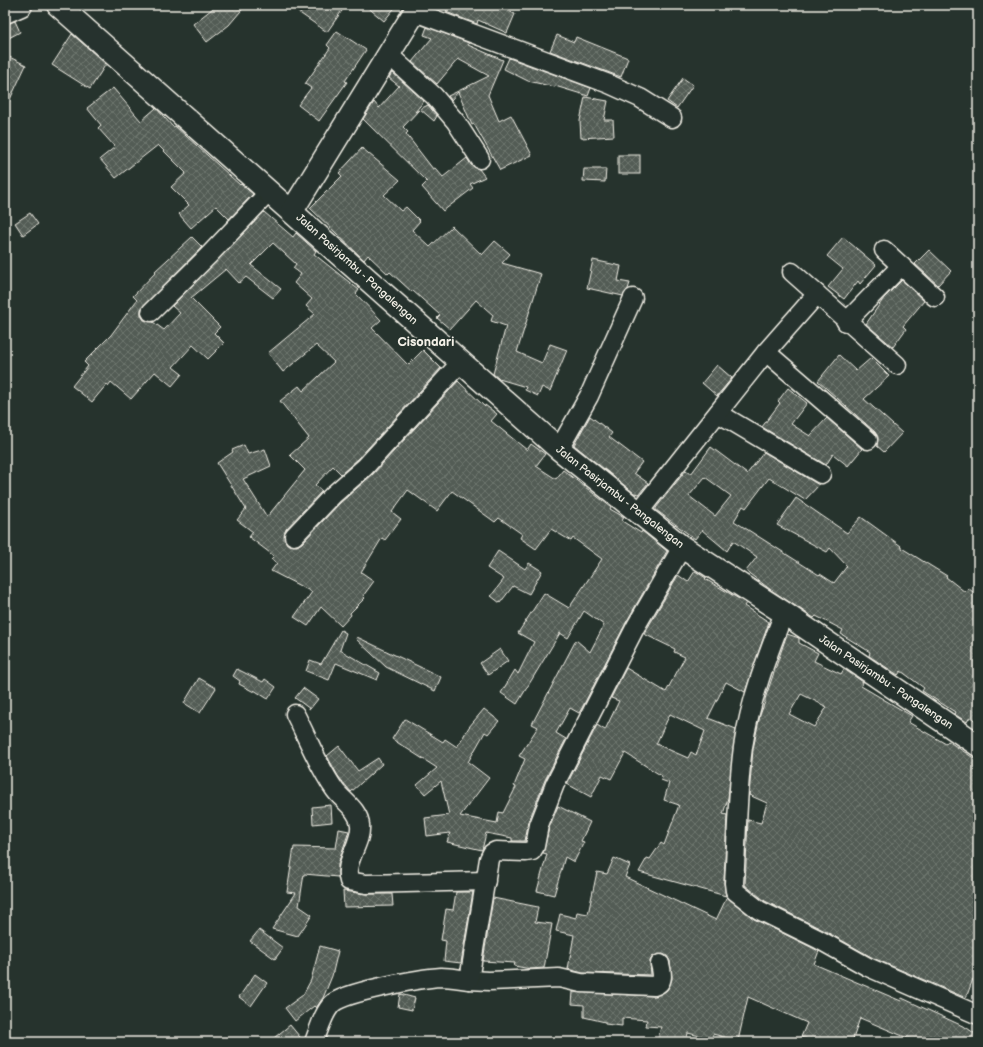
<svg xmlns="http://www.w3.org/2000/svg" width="983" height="1047" viewBox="0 0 983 1047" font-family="'Balsamiq Sans',sans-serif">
<defs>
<pattern id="building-cross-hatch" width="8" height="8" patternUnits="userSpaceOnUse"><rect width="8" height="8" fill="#525c55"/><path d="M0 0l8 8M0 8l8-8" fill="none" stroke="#6c746d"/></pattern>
</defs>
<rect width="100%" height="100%" fill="#26332d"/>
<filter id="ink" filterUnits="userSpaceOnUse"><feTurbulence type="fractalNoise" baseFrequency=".025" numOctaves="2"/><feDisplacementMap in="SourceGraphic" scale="8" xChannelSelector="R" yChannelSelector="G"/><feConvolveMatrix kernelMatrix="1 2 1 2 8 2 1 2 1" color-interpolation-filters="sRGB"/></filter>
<g filter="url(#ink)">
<g fill="url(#building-cross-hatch)" stroke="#f4f1e8" fill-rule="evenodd">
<polygon points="217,5 246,5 229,25 207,42 193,24"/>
<polygon points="288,5 346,5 327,32"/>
<polygon points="365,5 397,5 384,21"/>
<polygon points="449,5 494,5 515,14 507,33 478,20 477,24 446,12"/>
<polygon points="15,21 20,32 5,40 5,24"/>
<polygon points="427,27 469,43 468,45 503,60 488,95 499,121 511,115 532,155 500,170 474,124 472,125 458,92 451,100 448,96 489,76 458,59 437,84 412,62 432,38 424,35"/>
<polygon points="337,31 366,50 345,81 347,82 319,121 298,105 311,88 305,84 330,48 327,45"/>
<polygon points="72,34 106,64 90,89 52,65"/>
<polygon points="557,35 574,42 576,37 628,58 621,77 550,51"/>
<polygon points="5,55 26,65 5,110"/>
<polygon points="509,58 591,88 588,96 555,86 555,87 528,81 504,69"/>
<polygon points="392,72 424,101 415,112 419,110 403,127 408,132 406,134 433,169 435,168 443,177 467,158 471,165 479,169 485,177 470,184 473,188 443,211 422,187 427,182 363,119 374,102 379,108 399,86 389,78"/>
<polygon points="683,78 693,85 677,108 667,101"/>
<polygon points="113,88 141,121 156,108 173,127 175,126 240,185 241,184 253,194 229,219 216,206 191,228 179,214 189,205 171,187 186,173 158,145 116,178 100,159 115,147 98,128 101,125 87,108"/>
<polygon points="585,97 608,101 604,120 613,120 614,136 581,138 580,121"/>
<polygon points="428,105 437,116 434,121 420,109"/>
<polygon points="362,148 400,180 384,195 401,211 406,207 420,221 412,230 430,247 452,226 482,255 495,241 510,254 502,263 541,274 517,352 542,363 550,344 567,350 550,391 542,387 538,396 525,390 526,387 499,379 493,374 506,326 491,321 493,315 476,300 450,329 437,318 440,315 413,291 412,292 390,272 388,274 368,255 364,260 310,208 342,176 339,173"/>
<rect x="618" y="155" width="22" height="19"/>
<polygon points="584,169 606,169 605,182 583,181"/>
<polygon points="264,212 293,237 296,233 316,251 314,254 359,290 356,294 381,320 372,328 408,365 423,350 441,368 358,459 341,474 333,466 315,485 322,491 286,529 284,539 287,544 297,546 302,543 340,503 373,474 458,381 485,407 485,405 497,414 491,421 527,450 531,444 545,454 536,466 556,479 563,470 611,507 610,509 624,517 622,521 641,533 642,531 667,551 627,621 582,708 579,713 570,708 556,733 566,739 545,780 529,821 525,841 512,841 512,838 486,833 482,850 447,842 450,833 427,836 425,818 449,815 441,781 425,794 417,785 437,768 392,739 405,719 443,742 445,739 457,747 469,727 484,709 499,721 488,734 485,732 468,762 489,778 460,816 497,823 499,812 503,813 516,787 514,786 525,759 519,756 538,727 532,724 576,640 590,652 604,625 584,611 568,638 560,633 517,704 501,693 515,670 518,674 534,642 518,633 544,593 569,608 602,559 573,538 571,541 551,529 536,549 520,538 522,534 499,518 495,522 452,491 437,511 408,490 392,512 401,519 385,540 382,538 361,572 374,581 363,596 365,598 350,613 351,615 341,626 321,607 308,626 294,617 312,592 271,571 277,563 271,559 274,556 249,537 253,532 237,520 246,509 217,463 233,452 232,450 244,445 248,454 265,449 271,466 243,479 267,517 305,470 290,455 309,438 280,401 299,386 303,391 334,362 316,345 283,372 268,353 315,314 306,306 312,299 294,283 301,274 293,268 296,264 273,243 251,265 281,289 273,298 246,277 239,283 226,269 191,298 220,327 214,333 224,343 208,359 193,345 173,367 182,374 172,386 155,372 131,399 111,382 108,386 107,384 92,402 72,386 88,366 84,362 111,335 137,300 133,296 156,272 155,271 192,237 202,247 141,309 141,315 144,320 153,322 164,330 180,313 172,306"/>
<polygon points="30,213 38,224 23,235 15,223"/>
<polygon points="843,237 876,265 860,284 858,281 844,299 828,287 843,269 827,256"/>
<polygon points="929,250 951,271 938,285 915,264"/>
<polygon points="593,260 621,266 618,281 630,283 628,289 623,296 587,288"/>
<polygon points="902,280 924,301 903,326 906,329 893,347 866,324 884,298"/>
<polygon points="839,355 856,371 871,358 889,376 864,399 902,433 884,452 877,446 878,437 875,432 818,381"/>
<polygon points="717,365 732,378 717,396 702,383"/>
<polygon points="788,388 807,403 791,424 810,436 827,418 862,449 848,466 833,454 826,465 762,427 780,403 778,401"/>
<polygon points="590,416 612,433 609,437 642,462 634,473 648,483 639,494 634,493 574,445"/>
<path d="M711,447l36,27 17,-22 55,33 -14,15 -36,-22 -23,30 -3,-2 -9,15 85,54 1,-1 14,9 13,-17 -17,-18 -3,4 -50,-27 19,-27 51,35 14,-16 40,29 -1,1 47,29 -1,1 19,15 3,-4 10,8v126l-8,-5 -3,5 -13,-8 1,-2 -33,-21 2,-3 -23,-17 -3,4 -29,-19 1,-4 -29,-18 2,-4 -27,-14 -2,2 -43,-28 -25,-19 11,-14 -24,-16 -6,10 -25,-21 -7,9 -39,-29v-2l30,-38 5,4zM705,477l26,19 -16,20 -26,-20z"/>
<polygon points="498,551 525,569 529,563 542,571 529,594 513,586 500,603 491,596 504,579 487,568"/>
<path d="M695,571l11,7 -1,1 41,24 -2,3 25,16 -24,70 -19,-10 -18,36 28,11 -8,69 -5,16 4,1 -3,67 2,14 -87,-24 8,-14 3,1 11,-16 3,2 15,-40 -15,-5 5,-17 -8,-3 1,-4 -37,-23 -14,26 -9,-4 -11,22 -24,-13 30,-59 8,5 14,-29 -8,-3 15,-30 40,24 19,-35 -11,-5 1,-3 -31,-15 34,-59 10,7zM670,714l35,17 -9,24 -5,-3 -3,6 -32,-14z"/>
<polygon points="341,630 346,633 340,650 380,673 377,680 336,663 329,680 306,671 310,660 321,664"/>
<path d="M787,634l12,4v5l19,10 -4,8 27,13 3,-5 19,13 -2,4 51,30 -4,6 38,22 2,-3 30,20v221l-5,-3 -7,19 -93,-40 -50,-28 -58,-29 -20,-16 3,-65 13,3 6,-20 -18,-8 4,-46 7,-34 5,-13v-3zM801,694l26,13 -13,20 -25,-13z"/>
<polygon points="357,637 441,677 435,691 386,667 356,639"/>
<polygon points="500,649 508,661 488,675 480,663"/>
<polygon points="237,669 263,682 265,679 276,687 268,699 254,690 254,692 239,684 240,681 233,676"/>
<polygon points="199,678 216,688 200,713 184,703"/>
<polygon points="303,688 318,699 310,709 295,698"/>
<polygon points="339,746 358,771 378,758 382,764 351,792 338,776 327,756"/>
<polygon points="331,805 332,822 313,824 312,807"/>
<polygon points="558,806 590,822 581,841 584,842 574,862 565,857 554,895 537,891 547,854 543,853 549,828"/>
<polygon points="339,829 349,831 338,864 338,877 304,874 299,906 312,915 298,936 272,929 296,893 287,892 294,847 336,848"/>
<polygon points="614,858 630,865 625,877 716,920 727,897 754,919 819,951 814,964 901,1001 902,998 967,1028 978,1036 978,1042 917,1042 860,1018 852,1042 815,1042 801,1037 807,1023 748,997 738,1041 713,1034 712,1039 688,1033 686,1042 657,1042 661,1027 646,1026 647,1020 622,1018 622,1026 605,1024 605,1022 584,1017 584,1005 572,1004 573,992 654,996 667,990 672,979 670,961 667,956 663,954 653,956 650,961 651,975 582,973 568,969 574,935 556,931 560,914 576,918 577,912 588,914 597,872 607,874"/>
<polygon points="343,891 366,894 392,894 393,906 344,907"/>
<polygon points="456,892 473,892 461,963 444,961 446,941 441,940 446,909 453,910"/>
<polygon points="493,898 538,907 535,922 552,924 544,968 531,969 514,966 515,963 483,961"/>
<polygon points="259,930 283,948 275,959 250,941"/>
<polygon points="320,946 338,951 332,976 323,998 316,1008 314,1006 295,1021 285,1008 303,995 311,980"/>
<polygon points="255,974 267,983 251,1006 239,997"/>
<polygon points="400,994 415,998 412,1010 398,1007"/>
<polygon points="290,1025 304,1042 269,1042"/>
</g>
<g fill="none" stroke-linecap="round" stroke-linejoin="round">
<g stroke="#f4f1e8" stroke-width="21">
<g id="minor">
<polyline points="415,12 609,84 640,98 672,118"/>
<polyline points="389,55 434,96 456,122 480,159"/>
<polyline points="884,250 935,297"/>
<polyline points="792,272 897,365"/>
<polyline points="151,312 209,255 270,191"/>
<polyline points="846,322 901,266"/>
<polyline points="766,352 868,440"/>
<polyline points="718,413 821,474"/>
<polyline points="559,449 589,396 633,298"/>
<polyline points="638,513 766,352 817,294"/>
<polyline points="294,536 333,495 365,467 461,362"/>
<path d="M784,613c-17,43 -34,88 -41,134 -6,45 -6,91 -9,136l1,8 24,19 59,29 50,28 110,48"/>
<path d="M295,714c13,25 24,54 40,76 8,11 24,20 25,35 2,19 -17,36 -11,56l17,3 120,-3"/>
<path d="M469,980l20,1 70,-3 22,5 73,3c11,-3 8,-14 6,-22"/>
<path d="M314,1042c5,-12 9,-29 18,-38 12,-12 91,-26 109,-27 9,0 19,2 28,3l20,-121 3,-6 4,-2 30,1 6,-1 3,-5 4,-21 16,-41 81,-158 46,-79"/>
</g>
</g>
<g stroke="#f4f1e8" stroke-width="25">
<g id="major">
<polyline points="58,5 559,449 682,547 784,613 978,745"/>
<polyline points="292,211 419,5"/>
</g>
</g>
<g stroke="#f4f1e8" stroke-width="25">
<polyline id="highway" points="5,12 21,5"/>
</g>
<use href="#minor" stroke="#26332d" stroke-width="18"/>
<use href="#major" stroke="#26332d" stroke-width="22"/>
<use href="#highway" stroke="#26332d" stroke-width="22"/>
</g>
</g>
<g text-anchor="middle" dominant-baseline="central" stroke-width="3.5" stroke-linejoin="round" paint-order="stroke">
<g font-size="11" fill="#f4f1e8" stroke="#26332d">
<text transform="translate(357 269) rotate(42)">Jalan Pasirjambu - Pangalengan</text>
<text transform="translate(620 497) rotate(38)">Jalan Pasirjambu - Pangalengan</text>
<text transform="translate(886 682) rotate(34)">Jalan Pasirjambu - Pangalengan</text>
</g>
<g font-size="13" font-weight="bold" fill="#f4f1e8" stroke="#26332d">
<text x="426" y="342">Cisondari</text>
</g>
</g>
<rect width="983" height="1047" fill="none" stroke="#26332d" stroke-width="20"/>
<rect x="10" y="10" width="963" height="1027" fill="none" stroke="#f4f1e8" stroke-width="1.5" filter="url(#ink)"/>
</svg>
